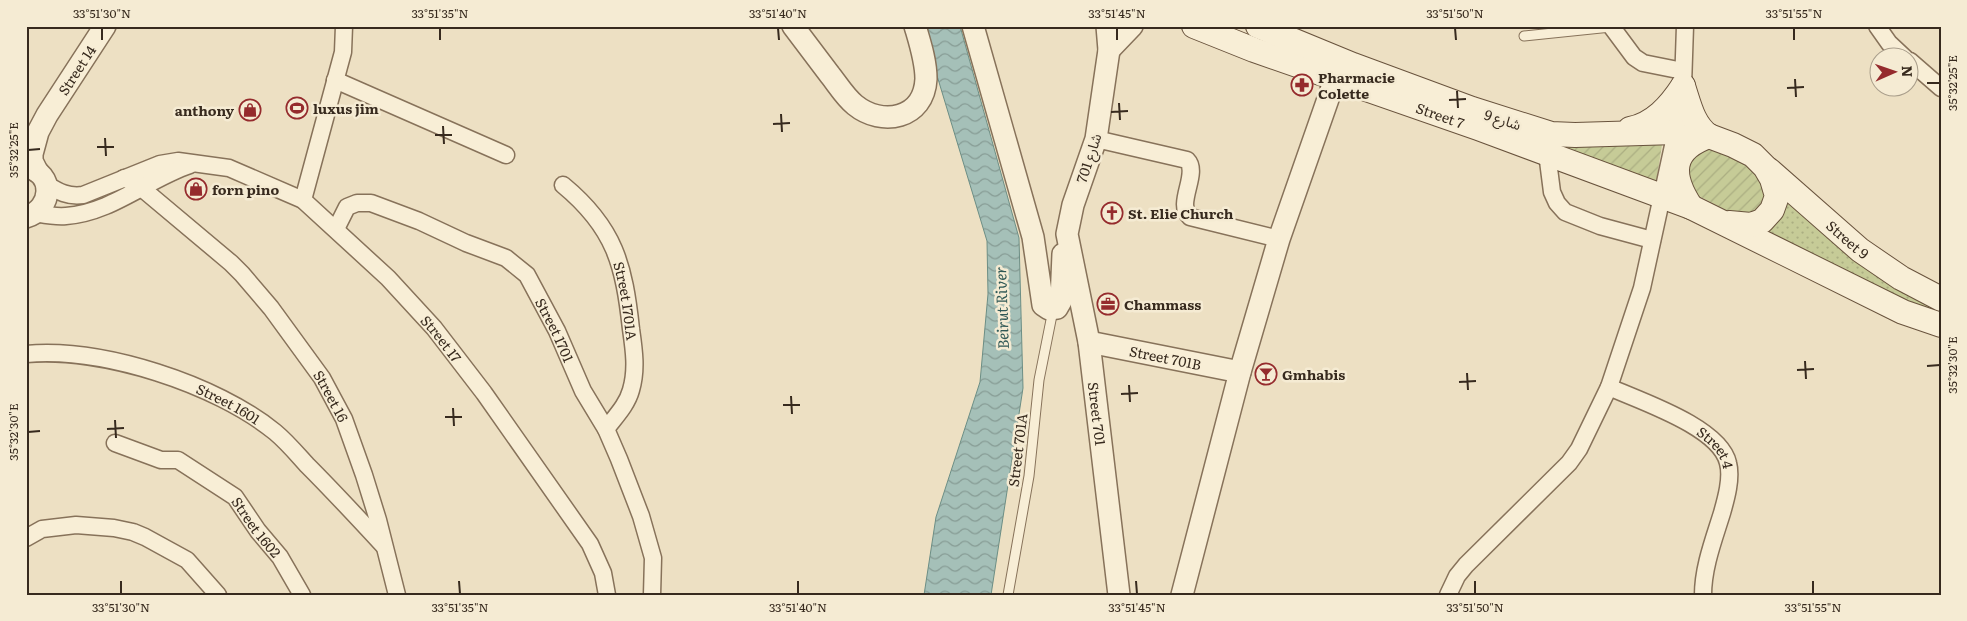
<svg xmlns="http://www.w3.org/2000/svg" width="1967" height="621" viewBox="0 0 1967 621" font-family="Literata,'Noto Sans Arabic',serif">
<defs>
<pattern id="grass-dots" width="8" height="8" patternUnits="userSpaceOnUse" patternTransform="scale(1.25)"><rect width="8" height="8" fill="#c6cb97"/><path d="M2 2h.1M6 6h.1" fill="none" stroke="#abae82" stroke-width="1.8" stroke-linecap="round"/></pattern>
<pattern id="garden-furrows" width="10" height="10" patternUnits="userSpaceOnUse" patternTransform="scale(1.25)"><rect width="10" height="10" fill="#c6cb97"/><path d="M-1 1l2-2M0 10L10 0M9 11l2-2" fill="none" stroke="#abae82"/></pattern>
<pattern id="water-waves" width="16" height="10" patternUnits="userSpaceOnUse" patternTransform="scale(1.25)"><rect width="16" height="10" fill="#a5c0b8"/><path d="M0 5q4-4 8 0t8 0" fill="none" stroke="#879c95"/></pattern>
</defs>
<rect width="100%" height="100%" fill="#ede0c3"/>
<path fill="url(#grass-dots)" d="M1785,198l156,111v5c-63,-20 -119,-53 -176,-85z"/>
<g fill="url(#garden-furrows)">
<polygon points="1548,143 1662,145 1656,183"/>
<polygon points="1708,148 1742,158 1768,189 1758,214 1739,217 1693,193 1687,166 1697,152"/>
</g>
<polygon fill="url(#water-waves)" stroke="#6c8e85" points="922,26 960,26 1019,238 1023,388 991,595 924,595 936,517 980,382 988,294 987,241"/>
<g fill="none" stroke-linecap="round" stroke-linejoin="round">
<g stroke="#87725a" stroke-width="11">
<g id="service">
<polyline points="1524,36 1611,27"/>
<polyline points="1008,595 1029,476 1039,380 1053,310"/>
</g>
</g>
<g stroke="#87725a" stroke-width="19">
<g id="minor">
<polyline points="1611,26 1634,57 1643,63 1683,71"/>
<polyline points="1877,26 1889,43 1905,58"/>
<polyline points="1910,61 1941,88"/>
<polyline points="335,80 506,155"/>
<path d="M1096,139l91,21c13,13 -12,44 3,57l89,22"/>
<polyline points="1547,153 1552,192 1557,203 1565,212 1600,226 1652,240"/>
<path id="s1" d="M124,178l14,7 93,78 11,11 29,34 51,70 22,41 20,56 14,45 19,75"/>
<path id="s2" d="M46,184c13,8 22,13 37,11l77,-31 18,-3 51,7 74,32 85,78 46,50 50,65 106,151 13,29 4,22"/>
<path id="s3" d="M563,185c52,43 61,80 68,144 3,21 6,41 0,61 -4,15 -16,27 -25,39"/>
<polyline points="303,200 343,52 344,26"/>
<path d="M35,213c11,2 20,4 31,3 45,-3 82,-37 124,-51"/>
<path id="s4" d="M336,229l11,-22 10,-4h14l48,18 47,22 40,15 21,17 30,56 26,60 23,38 13,30 22,57 12,42 -1,37"/>
<path id="s5" d="M26,354c76,-7 190,30 249,78 12,10 22,22 32,33 26,26 51,53 76,80"/>
<path id="s6" d="M1609,387c31,14 111,40 119,76 4,15 -2,36 -6,50 -8,26 -19,54 -19,82"/>
<path id="s7" d="M115,443l46,17h17l57,37 23,34 22,26 22,38"/>
<polyline points="26,538 42,529 76,525 114,528 133,532 145,537 187,560 218,595"/>
<polyline points="1448,595 1457,576 1466,565 1569,463 1579,449 1609,387 1642,288 1676,132 1683,86 1685,26"/>
</g>
</g>
<g stroke="#87725a" stroke-width="24">
<g id="tertiary">
<path d="M793,26c13,17 25,33 37,49 8,10 15,22 25,30 27,22 69,14 71,-26 0,-18 -6,-36 -11,-53"/>
<polyline points="973,26 1033,237 1043,305 1049,309 1057,308 1061,301 1063,254"/>
<path id="s8" d="M1107,26l2,24 -13,89 -23,66 -6,29 22,108 30,253"/>
<polyline points="1109,50 1132,26"/>
<path d="M26,167c29,6 27,42 0,50"/>
<path id="s9" d="M37,171l-5,-10v-7l6,-22 9,-17 58,-89"/>
<path id="s10" d="M1089,342l151,30"/>
<polyline points="1182,595 1240,372 1279,239 1335,79"/>
</g>
</g>
<g stroke="#69533d" stroke-width="26">
<g id="secondary">
<path id="s11" d="M1194,26l60,24 224,78 213,79 212,105 38,13"/>
<polyline points="1258,26 1353,65 1472,109 1551,134 1575,135 1676,132 1709,136 1733,145 1753,155 1765,167 1772,179 1777,196 1772,210 1762,221 1751,225 1729,223"/>
<path d="M1683,86c6,18 10,39 26,50"/>
<path d="M1630,129c24,-5 40,-23 53,-43"/>
<path id="s12" d="M1769,170l91,80 41,28 40,21"/>
<path d="M1691,207c-21,-32 -21,-57 18,-71"/>
</g>
</g>
<use href="#service" stroke="#f8eed6" stroke-width="9"/>
<use href="#minor" stroke="#f8eed6" stroke-width="16"/>
<use href="#tertiary" stroke="#f8eed6" stroke-width="21"/>
<use href="#secondary" stroke="#f8eed6" stroke-width="24"/>
</g>
<path fill="none" stroke="#372a1e" stroke-width="2" d="M102,28v12M440,28v12M778,28l1,12M1117,28v12M1455,28l1,12M1794,28v12M1795,79l1,18M1927,83h13M1787,88l17,-1M1457,91l1,17M1449,100l17,-1M1119,103l1,17M1111,112l17,-1M781,114l1,18M773,124l17,-1M443,126l1,18M435,135h17M105,138l1,18M97,147h17M28,150l12,-1M1805,361l1,18M1927,366l13,-1M1797,370l17,-1M1467,373l1,17M1459,382l17,-1M1129,385l1,17M1121,394l17,-1M791,396l1,18M783,405h17M453,408l1,18M445,417h17M115,420l1,18M107,429l17,-1M28,432l12,-1M121,581v13M459,581l1,13M798,581v13M1136,581l1,13M1475,581v13M1813,581v13"/>
<defs>
<g id="pharmacy-ring" transform="scale(1.125)"><circle r="9.5" fill="#f5ebd3" stroke="#952b2d" stroke-width="1.5"/><path d="M-2-6h4v4h4v4h-4v4h-4v-4h-4v-4h4Z" fill="#952b2d"/></g>
<g id="stadium-ring" transform="scale(1.125)"><circle r="9.5" fill="#f5ebd3" stroke="#952b2d" stroke-width="1.5"/><path d="M0-5a6.5 5 0 1 0 0 10a6.5 5 0 1 0 0-10ZM-3.5-1.8h7v3.6h-7Z" fill="#952b2d"/></g>
<g id="shop-ring" transform="scale(1.125)"><circle r="9.5" fill="#f5ebd3" stroke="#952b2d" stroke-width="1.5"/><path d="M-5-2.5h2.3a2.7 3.5 0 0 1 5.4 0H5L5.5 6h-11ZM-1.5-2.5h3a1.5 2.3 0 0 0-3 0Z" fill="#952b2d"/></g>
<g id="church-ring" transform="scale(1.125)"><circle r="9.5" fill="#f5ebd3" stroke="#952b2d" stroke-width="1.5"/><path d="M-1.2-6h2.4v3.5h3.3v2.4h-3.3V6h-2.4V-.1h-3.3v-2.4h3.3Z" fill="#952b2d"/></g>
<g id="office-ring" transform="scale(1.125)"><circle r="9.5" fill="#f5ebd3" stroke="#952b2d" stroke-width="1.5"/><path d="M-6-3h4V-5.5h4V-3h4V5H-6ZM-1-4.5V-3h2v-1.5ZM-6 0V1H6V0Z" fill="#952b2d"/></g>
<g id="bar-ring" transform="scale(1.125)"><circle r="9.5" fill="#f5ebd3" stroke="#952b2d" stroke-width="1.5"/><path d="M-6-5H6L.8 .8V4.5H3.5V6h-7V4.5H-.8V.8Z" fill="#952b2d"/></g>
</defs>
<g fill-rule="evenodd">
<use href="#pharmacy-ring" x="1302" y="85"/>
<use href="#stadium-ring" x="297" y="108"/>
<use href="#shop-ring" x="250" y="110"/>
<use href="#shop-ring" x="196" y="189"/>
<use href="#church-ring" x="1112" y="213"/>
<use href="#office-ring" x="1108" y="304"/>
<use href="#bar-ring" x="1266" y="374"/>
</g>
<g text-anchor="middle" dominant-baseline="central" stroke-width="5" stroke-linejoin="round" paint-order="stroke">
<g font-size="14" fill="#372a1e" stroke="#f5ebd3">
<text stroke="none"><textPath href="#s9" startOffset="114">Street 14</textPath></text>
<text stroke="none"><textPath href="#s11" startOffset="262">Street 7</textPath></text>
<text transform="translate(1503 119) rotate(18)">شارع 9</text>
<text transform="translate(1088 158) rotate(-72)">شارع 701</text>
<text stroke="none"><textPath href="#s12" startOffset="105">Street 9</textPath></text>
<text stroke="none"><textPath href="#s3" startOffset="136">Street 1701A</textPath></text>
<text stroke="none"><textPath href="#s4" startOffset="284">Street 1701</textPath></text>
<text stroke="none"><textPath href="#s2" startOffset="469">Street 17</textPath></text>
<text stroke="none"><textPath href="#s10" startOffset="78">Street 701B</textPath></text>
<text stroke="none"><textPath href="#s1" startOffset="304">Street 16</textPath></text>
<text stroke="none"><textPath href="#s5" startOffset="211">Street 1601</textPath></text>
<text stroke="none"><textPath href="#s8" startOffset="396">Street 701</textPath></text>
<text transform="translate(1017 450) rotate(-83)">Street 701A</text>
<text stroke="none"><textPath href="#s6" startOffset="125">Street 4</textPath></text>
<text stroke="none"><textPath href="#s7" startOffset="171">Street 1602</textPath></text>
</g>
<g font-size="14" font-weight="bold" fill="#372a1e" stroke="#f5ebd3" text-anchor="start">
<text x="1318" y="77">Pharmacie<tspan x="1318" dy="16">Colette</tspan></text>
<text x="313" y="108">luxus jim</text>
<text x="234" y="110" text-anchor="end">anthony</text>
<text x="212" y="189">forn pino</text>
<text x="1128" y="213">St. Elie Church</text>
<text x="1124" y="304">Chammass</text>
<text x="1282" y="374">Gmhabis</text>
</g>
<g font-size="15" font-style="italic" fill="#2e5754" stroke="#f5ebd3">
<text transform="translate(1001 308) rotate(-92)">Beirut River</text>
</g>
</g>
<rect width="1967" height="621" fill="none" stroke="#f5ebd3" stroke-width="55"/>
<g transform="translate(1894 72) rotate(88)"><circle r="24" fill="#f5ebd3" stroke="#a99e8b"/>
<path d="M0-4L9 19L0 12L-9 19Z" fill="#952b2d"/>
<text y="-8" font-size="14" font-weight="bold" text-anchor="middle" fill="#372a1e">N</text>
</g>
<rect x="28" y="28" width="1912" height="566" fill="none" stroke="#372a1e" stroke-width="2"/>
<g font-size="12" text-anchor="middle" fill="#372a1e">
<text x="102" y="18">33°51'30"N</text>
<text x="440" y="18">33°51'35"N</text>
<text x="778" y="18">33°51'40"N</text>
<text x="1117" y="18">33°51'45"N</text>
<text x="1455" y="18">33°51'50"N</text>
<text x="1794" y="18">33°51'55"N</text>
<text transform="translate(1953 83) rotate(-90)" y="4">35°32'25"E</text>
<text transform="translate(14 150) rotate(-90)" y="4">35°32'25"E</text>
<text transform="translate(1953 365) rotate(-90)" y="4">35°32'30"E</text>
<text transform="translate(14 432) rotate(-90)" y="4">35°32'30"E</text>
<text x="121" y="612">33°51'30"N</text>
<text x="460" y="612">33°51'35"N</text>
<text x="798" y="612">33°51'40"N</text>
<text x="1137" y="612">33°51'45"N</text>
<text x="1475" y="612">33°51'50"N</text>
<text x="1813" y="612">33°51'55"N</text>
</g>
</svg>
